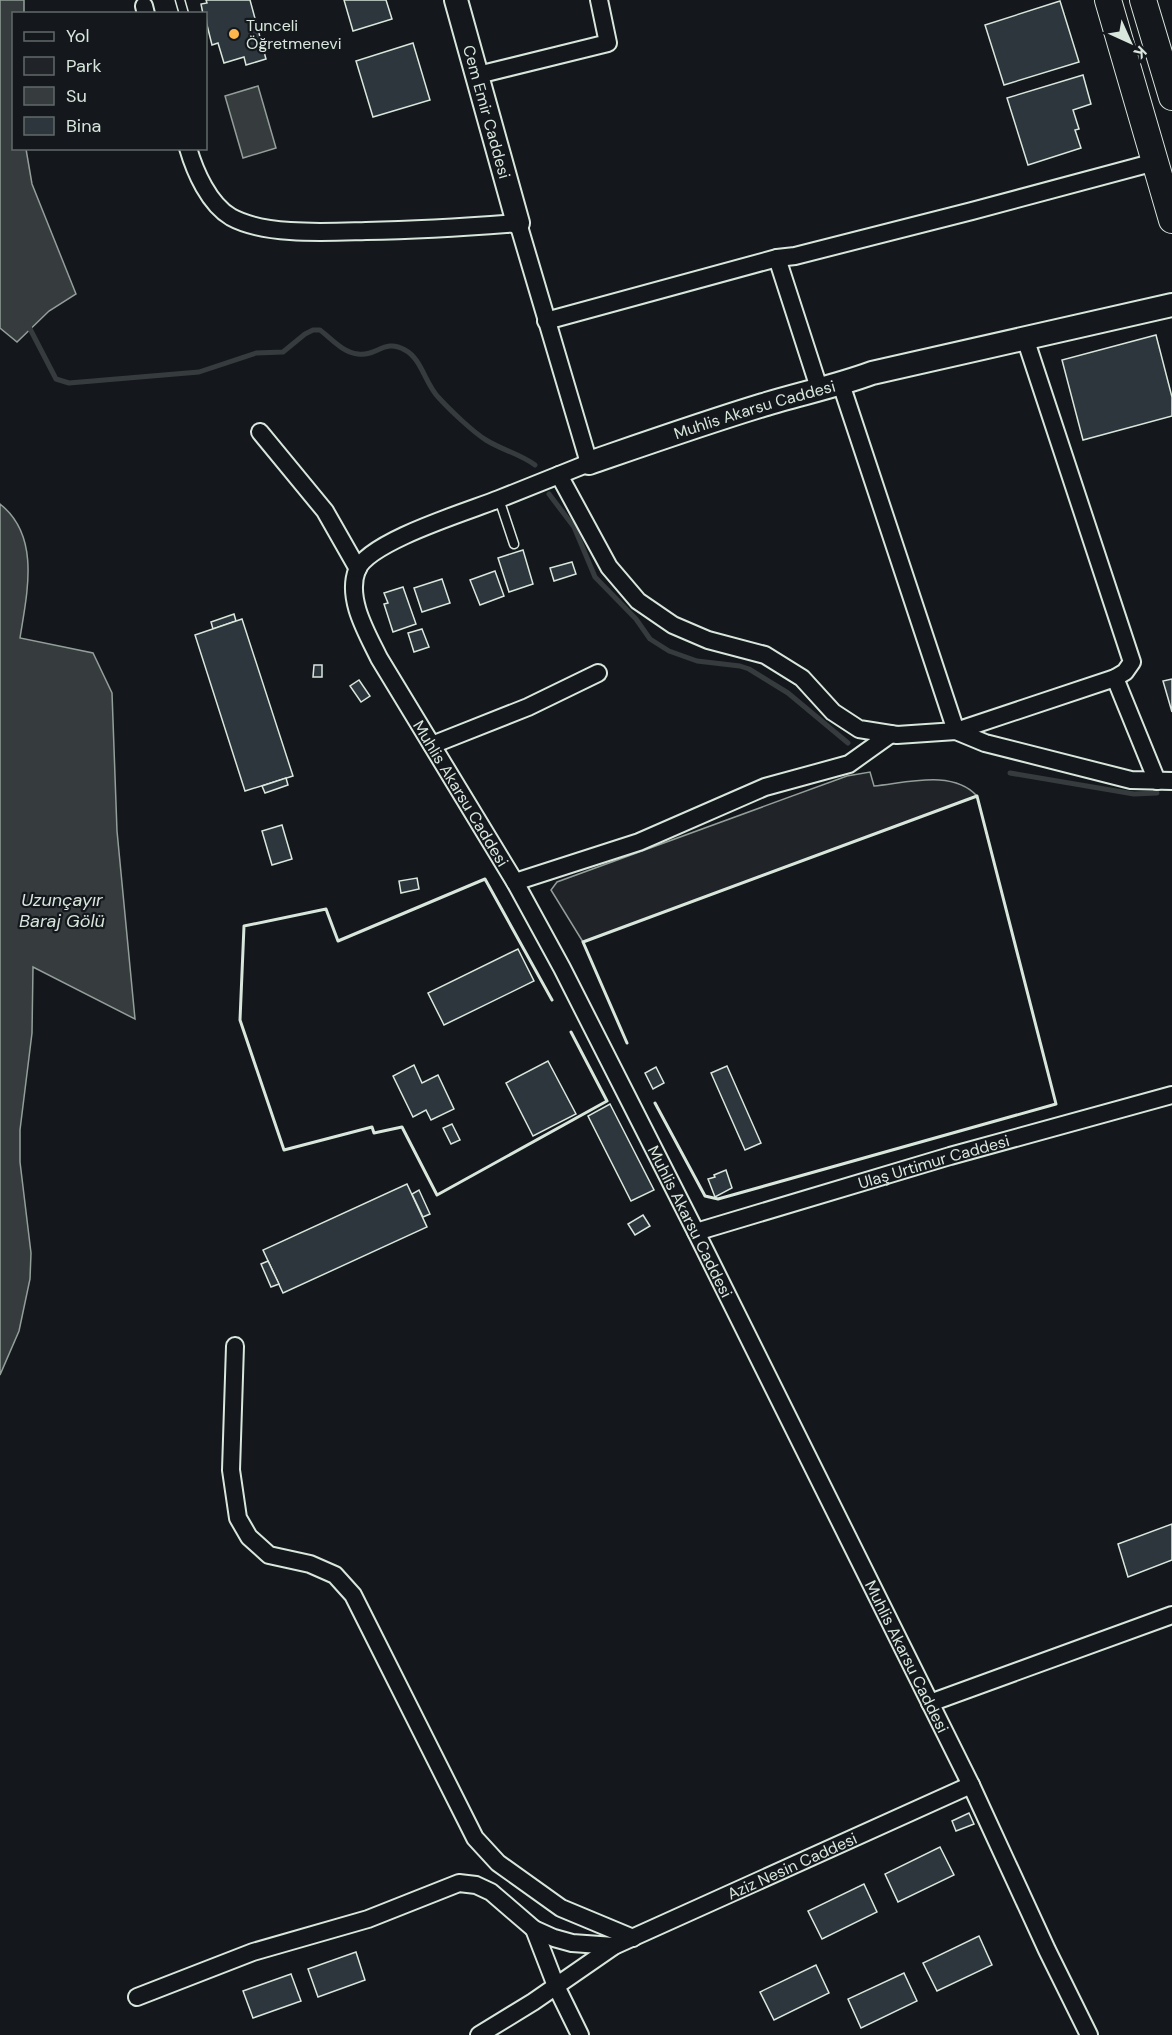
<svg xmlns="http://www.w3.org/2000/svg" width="1172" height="2035" viewBox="0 0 1172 2035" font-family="'DM Sans',sans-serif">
<rect width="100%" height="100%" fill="#14181c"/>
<path fill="#202428" stroke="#939e99" stroke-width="1.5" d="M870,772l4,14c32,-3 79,-17 103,10l-394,146 -32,-52 6,-8 290,-106z"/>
<g fill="#363b3e" stroke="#939e99" stroke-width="1.5">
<polygon points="0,0 24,0 24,13 14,14 14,148 26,149 32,184 76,294 49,311 17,342 0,328"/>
<polygon points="258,86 276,148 243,158 225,96"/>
<path d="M0,504c41,32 27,89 20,134l73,15 19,40 5,138 18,188 -102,-52 -1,66 -12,97v32l11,91 -1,26 -11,52 -19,44z"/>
</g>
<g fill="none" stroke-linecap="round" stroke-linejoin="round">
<g stroke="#363b3e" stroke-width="5">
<path d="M27,323l29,56 13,4 130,-11 57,-19 27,-1 22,-18 8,-4h7c12,9 22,22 38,24 19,3 26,-16 47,-4 17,9 20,34 34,48 11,12 34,34 47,42 16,10 34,14 49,25"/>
<polyline points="549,494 574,527 595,577 636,619 650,639 669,651 697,661 740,666 749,669 788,693 848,743"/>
<polyline points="1010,773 1134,794 1157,793"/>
</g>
</g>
<g fill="#2c363c" stroke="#d8e6dc" stroke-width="1.5">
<polygon points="206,0 250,0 266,59 246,65 244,57 224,63 218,43 212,45 207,25 206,14 203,14 201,4 207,3"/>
<polygon points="344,0 386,0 392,19 353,31"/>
<polygon points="1060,1 1079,62 1004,85 985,25"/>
<polygon points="413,43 430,100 373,117 356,61"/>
<polygon points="1083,75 1091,104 1073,110 1079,129 1075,130 1081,148 1028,165 1007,98"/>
<polygon points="1156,335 1172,397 1172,416 1083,440 1062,360"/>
<polygon points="523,550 533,584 509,592 498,558"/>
<polygon points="572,562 576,574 554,581 550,568"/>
<polygon points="495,571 504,596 480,605 470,580"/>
<polygon points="442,579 450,603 422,612 414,588"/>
<polygon points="403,587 416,624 393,632 384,604 388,603 384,593"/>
<polygon points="234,614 236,621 213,629 211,622"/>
<polygon points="242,619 293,776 245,791 195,635"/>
<polygon points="422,629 429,647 414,652 408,633"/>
<polygon points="314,665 322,665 322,677 313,677"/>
<polygon points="1172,679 1172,712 1163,681"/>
<polygon points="359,680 370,696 361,702 350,686"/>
<polygon points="286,778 288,785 265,793 262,786"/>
<polygon points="282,825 292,859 272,865 262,831"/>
<polygon points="417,878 419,889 401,893 399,881"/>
<polygon points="518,949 534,981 444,1025 428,993"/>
<polygon points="548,1061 576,1114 533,1136 506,1083"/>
<polygon points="414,1065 422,1083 438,1075 454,1109 431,1120 426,1110 413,1117 393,1076"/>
<polygon points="727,1066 761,1143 745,1150 711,1073"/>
<polygon points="656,1067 664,1083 653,1089 645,1073"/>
<polygon points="610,1104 654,1190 631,1201 588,1116"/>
<polygon points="452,1124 460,1140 451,1144 443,1128"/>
<polygon points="726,1170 732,1188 715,1197 708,1179 715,1177 714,1175"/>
<polygon points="407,1184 427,1227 283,1293 263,1250"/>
<polygon points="419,1190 430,1214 423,1217 412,1194"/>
<polygon points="643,1215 650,1226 635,1235 628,1224"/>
<polygon points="268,1261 279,1284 271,1287 261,1264"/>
<polygon points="1172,1524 1172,1560 1128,1577 1118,1544"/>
<polygon points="969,1813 974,1824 956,1831 952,1821"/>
<polygon points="940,1847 954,1875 898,1902 885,1874"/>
<polygon points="864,1884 877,1912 822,1939 808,1911"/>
<polygon points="979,1936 992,1965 937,1991 923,1963"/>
<polygon points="356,1952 365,1980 318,1997 308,1969"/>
<polygon points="816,1965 829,1993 774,2020 760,1992"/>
<polygon points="904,1973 917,2001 861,2028 848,1999"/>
<polygon points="291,1974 301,2001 253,2018 243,1991"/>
</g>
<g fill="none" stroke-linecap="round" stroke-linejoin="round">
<g stroke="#d8e6dc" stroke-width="11">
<g id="lane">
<polyline points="180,0 184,14"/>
<polyline points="499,499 514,544"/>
</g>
</g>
<g stroke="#d8e6dc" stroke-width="20">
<g id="street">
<polyline points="144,6 146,14"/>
<polyline points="478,75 608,43 599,0"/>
<path id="s1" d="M188,148c7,24 21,56 43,69 34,19 97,15 135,14 51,-1 101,-4 152,-8l71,240c-30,12 -60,24 -90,36 -30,12 -130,42 -142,71 -11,29 10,63 22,88l136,224 47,86 134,264 275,553 76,165 42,85"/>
<polyline points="777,258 819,388"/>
<polyline points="546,321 777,258 795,256 972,211 1155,162"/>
<polyline points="841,384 956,731 1115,678 1125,672 1132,662 1025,338"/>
<polyline points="260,432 325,511 358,569"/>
<polyline points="559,475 609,567 638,601 673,625 708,640 765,655 802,678 833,712 859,729 897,735 956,731 985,743 1131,780 1172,781"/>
<polyline points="1115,678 1157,781"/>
<polyline points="432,745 528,707 598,673"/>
<polyline points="515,882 639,842 765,787 849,764 891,734"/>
<path id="s2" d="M696,1232l254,-76 222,-61"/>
<polyline points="235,1346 231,1470 238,1518 249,1537 269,1555 310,1564 335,1575 353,1595 475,1838 498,1863 561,1908 633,1938"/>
<polyline points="930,1703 1172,1615"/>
<polyline points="534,1929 556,1986 580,2035"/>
<polyline points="137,1997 253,1952 368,1919 459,1883 476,1885 491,1892 534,1929 554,1938 572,1943 614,1946"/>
<path id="s3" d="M479,2035l54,-33 81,-56 357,-161"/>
</g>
</g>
<g stroke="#d8e6dc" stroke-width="26">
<g id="secondary">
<path id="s4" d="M456,0l62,223"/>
<path id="s5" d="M589,463c58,-20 115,-40 174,-58 36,-11 74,-19 109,-32l300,-68"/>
</g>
</g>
<g stroke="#d8e6dc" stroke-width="28">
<g id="primary">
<polyline points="1108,0 1172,220"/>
<polyline points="1143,0 1172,97"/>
</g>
</g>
<use href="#lane" stroke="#14181c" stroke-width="8"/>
<use href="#street" stroke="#14181c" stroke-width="16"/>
<use href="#secondary" stroke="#14181c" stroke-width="22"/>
<use href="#primary" stroke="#14181c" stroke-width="26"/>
<g stroke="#d8e6dc" stroke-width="3">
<polyline points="552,1000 485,879 338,941 326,909 244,926 240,1020 284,1150 372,1127 374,1133 402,1127 437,1195 607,1101 571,1032"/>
<polyline points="627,1043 583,942 977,796 1056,1104 718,1199 705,1196 655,1103"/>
</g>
</g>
<circle fill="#ffb74d" stroke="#14181c" stroke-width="2" cx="234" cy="34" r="6"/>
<g text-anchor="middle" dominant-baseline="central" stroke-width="4.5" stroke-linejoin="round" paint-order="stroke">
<g font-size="16" fill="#d8e6dc" stroke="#14181c" text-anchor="start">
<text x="246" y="25">Tunceli<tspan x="246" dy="18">Öğretmenevi</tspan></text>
</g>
<g font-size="16" fill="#d8e6dc" stroke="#14181c">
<text stroke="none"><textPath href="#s4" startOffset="116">Cem Emir Caddesi</textPath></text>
<text stroke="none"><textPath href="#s5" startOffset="174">Muhlis Akarsu Caddesi</textPath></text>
<text stroke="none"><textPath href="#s1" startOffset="1132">Muhlis Akarsu Caddesi</textPath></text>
<text stroke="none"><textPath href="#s2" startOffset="248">Ulaş Urtimur Caddesi</textPath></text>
<text stroke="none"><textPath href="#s1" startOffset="1618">Muhlis Akarsu Caddesi</textPath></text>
<text stroke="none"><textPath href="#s1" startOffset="2104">Muhlis Akarsu Caddesi</textPath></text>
<text stroke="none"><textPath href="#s3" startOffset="357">Aziz Nesin Caddesi</textPath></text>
</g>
<g font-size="18" font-style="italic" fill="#d8e6dc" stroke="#14181c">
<text x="62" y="900">Uzunçayır<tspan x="62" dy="21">Baraj Gölü</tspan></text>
</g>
</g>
<rect x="12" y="12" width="195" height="138" fill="#14181c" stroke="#626a69" stroke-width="1.5"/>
<rect x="24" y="32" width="30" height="9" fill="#14181c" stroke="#626a69" stroke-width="1.5"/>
<text x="66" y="42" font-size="18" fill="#d8e6dc">Yol</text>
<rect x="24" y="57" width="30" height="18" fill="#202428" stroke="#626a69" stroke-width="1.5"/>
<text x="66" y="72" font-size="18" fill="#d8e6dc">Park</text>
<rect x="24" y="87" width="30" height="18" fill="#363b3e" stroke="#626a69" stroke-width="1.5"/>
<text x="66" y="102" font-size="18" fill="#d8e6dc">Su</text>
<rect x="24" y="117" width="30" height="18" fill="#2c363c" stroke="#626a69" stroke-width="1.5"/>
<text x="66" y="132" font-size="18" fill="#d8e6dc">Bina</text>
<g transform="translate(1130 42) rotate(135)" stroke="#14181c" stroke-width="4.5" paint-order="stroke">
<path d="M0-4.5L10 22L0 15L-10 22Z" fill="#d8e6dc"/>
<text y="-9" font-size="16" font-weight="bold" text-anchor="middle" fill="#d8e6dc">K</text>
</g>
</svg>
